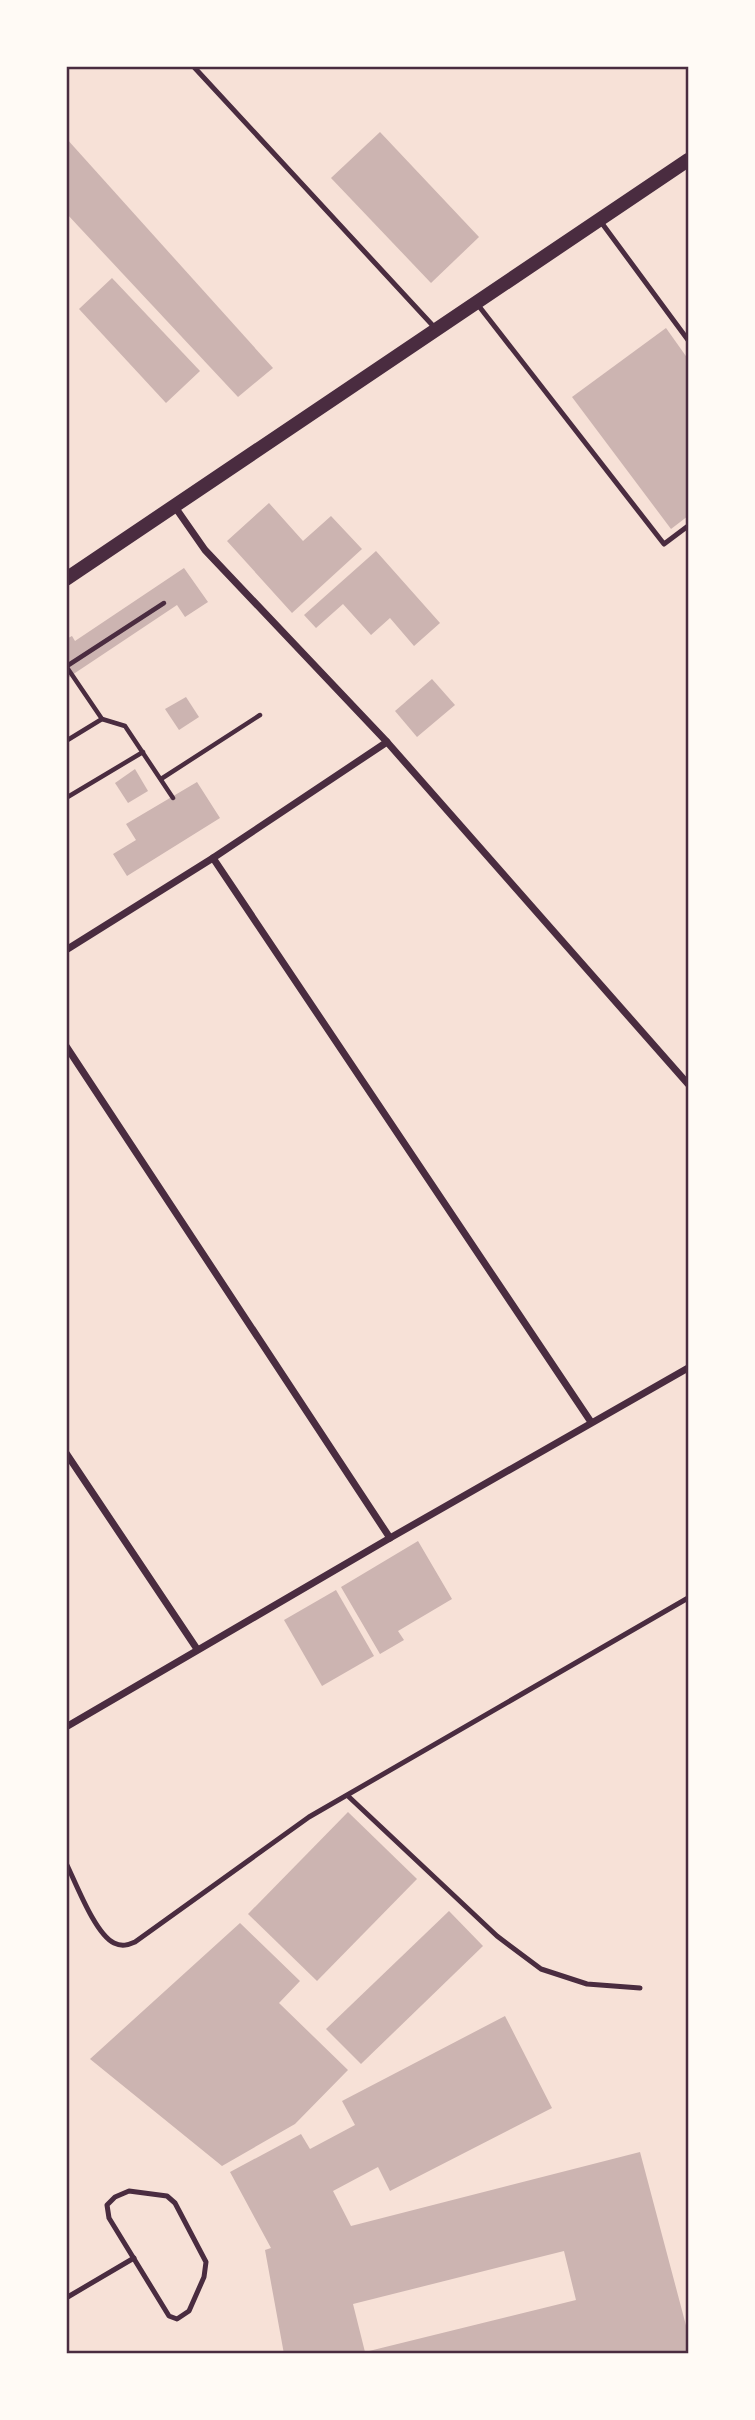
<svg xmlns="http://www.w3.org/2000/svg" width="755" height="2420" viewBox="0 0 755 2420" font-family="'Times New Roman',serif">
<rect width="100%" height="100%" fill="#f7e1d7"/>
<g fill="#ccb4b1" fill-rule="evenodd">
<polygon points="380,132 479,237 431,283 331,178"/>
<polygon points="66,138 273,368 238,397 66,213"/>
<polygon points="112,278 200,371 166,403 79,309"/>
<polygon points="666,328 688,359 688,516 671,529 572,397"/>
<polygon points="269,503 303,541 331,516 362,549 292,613 227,541"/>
<polygon points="376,551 440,623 414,646 390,618 371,635 343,604 316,628 304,615"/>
<polygon points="184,568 208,602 185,617 177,605 66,679 66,639 72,636 75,641"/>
<polygon points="432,679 455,705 417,737 395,711"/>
<polygon points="186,697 199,717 179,730 165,709"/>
<polygon points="135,769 148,791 128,803 115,783"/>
<polygon points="197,782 220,818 127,876 113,854 136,840 126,824"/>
<polygon points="418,1541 452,1599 398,1631 404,1640 380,1654 341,1587"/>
<polygon points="336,1590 374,1656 322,1686 284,1620"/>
<polygon points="348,1812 417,1879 317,1981 248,1914"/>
<polygon points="449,1911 483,1946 361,2064 326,2029"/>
<polygon points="240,1923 300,1981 279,2003 348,2070 295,2124 222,2166 90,2059"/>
<path d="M505,2016l47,92 -162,83 -12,-24 -45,24 18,35 289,-74 48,181v18l-8,3h-396l-19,-104 6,-2 -41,-76 71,-38 9,15 45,-24 -13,-24zM564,2251l12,49 -211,52 -12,-48z"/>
</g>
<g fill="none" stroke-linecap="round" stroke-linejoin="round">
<g stroke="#4a2c40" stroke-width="4.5">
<polyline points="66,666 102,719 125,726 173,798"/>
<polyline points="67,666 164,603"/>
<polyline points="66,741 102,719"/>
<polyline points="161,779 260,715"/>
<polyline points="66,798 143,752"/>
</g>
<g stroke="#4a2c40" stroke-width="5">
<polyline points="193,66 436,329"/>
<polyline points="601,222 688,340"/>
<polyline points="478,305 664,544 688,526"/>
<polyline points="348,1796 497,1936 541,1969 587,1984 640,1988"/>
<path d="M66,1863c10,20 29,71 48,80 8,4 14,2 21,-1l174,-125 379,-219"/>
<polygon points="129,2191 167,2196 175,2203 206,2262 204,2277 189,2311 177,2319 169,2316 109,2218 107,2205 115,2197"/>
<polyline points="66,2298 134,2258"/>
</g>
<g stroke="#4a2c40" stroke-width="7">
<polyline points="175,507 205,550 387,742 688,1084"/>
<polyline points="213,858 591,1422"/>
<polyline points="66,950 213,858 387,742"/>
<polyline points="66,1046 390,1538"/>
<polyline points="66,1453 197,1649"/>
<polyline points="66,1727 390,1538 688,1368"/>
</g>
<polyline stroke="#4a2c40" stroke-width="14" points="66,579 688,160"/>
</g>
<rect width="755" height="2420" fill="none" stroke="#fffaf5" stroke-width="136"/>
<rect x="68" y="68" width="619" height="2284" fill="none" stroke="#4a2c40" stroke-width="2.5"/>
</svg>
